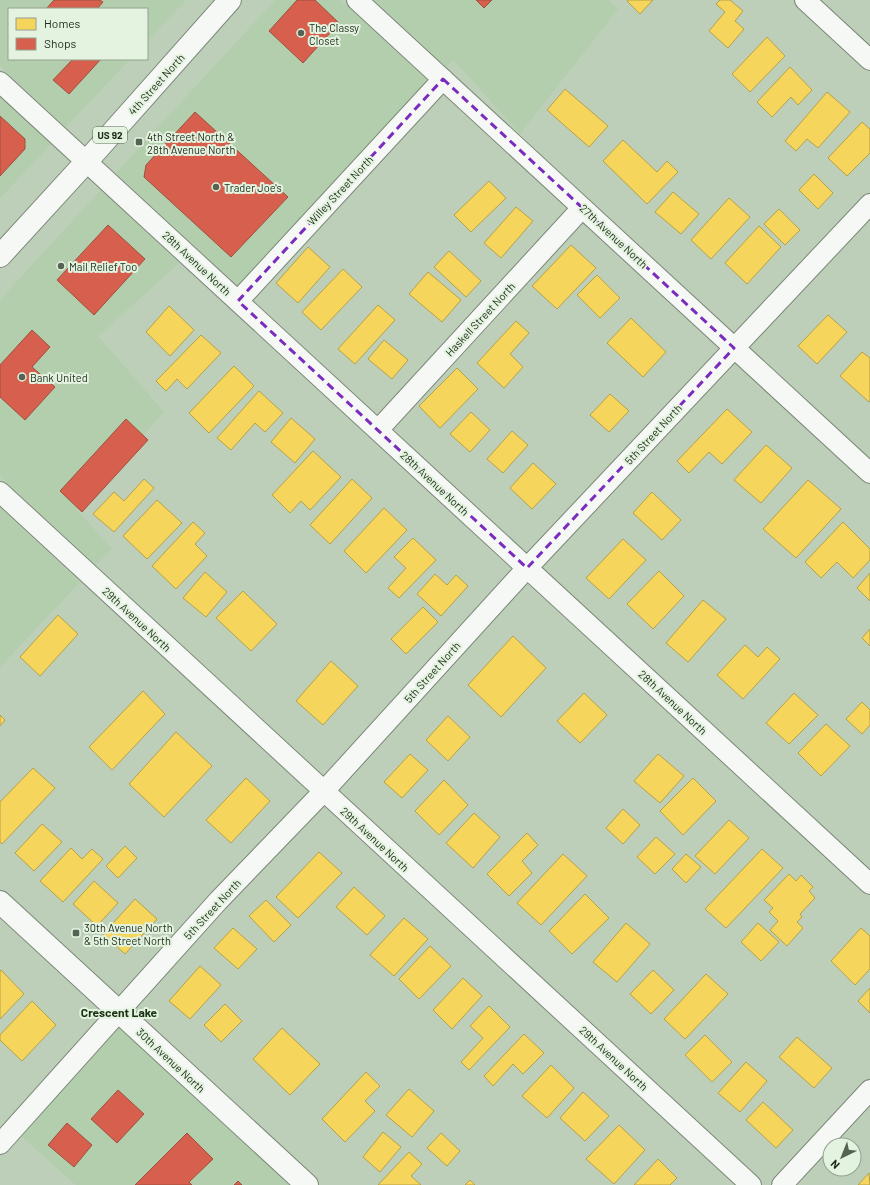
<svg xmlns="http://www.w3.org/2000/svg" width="870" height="1185" viewBox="0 0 870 1185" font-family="Barlow,sans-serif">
<rect width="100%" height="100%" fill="#becfb9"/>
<g fill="#b2ceac">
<polygon points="0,0 186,0 147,41 147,9 9,9 9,59 130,59 66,127 0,66"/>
<polygon points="275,0 340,0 427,80 238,286 116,173"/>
<polygon points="374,0 609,0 618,9 520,134 453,59 447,67"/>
<polygon points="0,97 51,144 0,198"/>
<polygon points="101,190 179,263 98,336 164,412 76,509 112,549 96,565 0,476 0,300"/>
<polygon points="0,508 80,582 0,667"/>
<polygon points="119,1028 289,1185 76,1185 21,1136"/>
</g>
<g fill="#f6d55c" stroke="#b5a148">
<polygon points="628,0 653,0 640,14 627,1"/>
<polygon points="720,0 730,0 743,11 735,21 744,29 728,48 709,31 725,12 716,4"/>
<polygon points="767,37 785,56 750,92 732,74"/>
<polygon points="790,67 812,90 798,105 791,97 772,117 757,102"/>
<polygon points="565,89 608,126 589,147 547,110"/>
<polygon points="827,92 850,112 818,148 807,139 796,151 785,141"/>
<polygon points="862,122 870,129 870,153 847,176 828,158"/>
<polygon points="623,140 657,172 667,161 678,172 647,204 603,161"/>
<polygon points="814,174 833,193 818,209 799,190"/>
<polygon points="489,181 506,198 471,232 454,215"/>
<polygon points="673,192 699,214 681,234 655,212"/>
<polygon points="729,198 750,217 711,259 691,240"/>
<polygon points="516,207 533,221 501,258 484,243"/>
<polygon points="779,209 800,230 785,245 764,224"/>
<polygon points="759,226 781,247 747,284 725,263"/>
<polygon points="571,245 596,268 557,309 532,286"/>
<polygon points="308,247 330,267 298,303 276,283"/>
<polygon points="449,251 481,281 466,297 434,267"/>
<polygon points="343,269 362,287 321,330 302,312"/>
<polygon points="428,272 461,300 442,322 409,294"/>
<polygon points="597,275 620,298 600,318 577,295"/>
<polygon points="378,305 395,320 355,364 338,349"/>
<polygon points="169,306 194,330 170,356 146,332"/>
<polygon points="828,315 847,332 817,364 798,346"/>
<polygon points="631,318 666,352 643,377 607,343"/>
<polygon points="516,321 529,333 510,354 523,367 504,388 477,363"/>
<polygon points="201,335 221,353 187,389 177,379 166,391 156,381"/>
<polygon points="384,340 408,360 392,379 368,359"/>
<polygon points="862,352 870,358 870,401 869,402 840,376"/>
<polygon points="234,366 254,386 209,433 189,413"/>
<polygon points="457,368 478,389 440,428 419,406"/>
<polygon points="259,391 283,413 265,432 255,423 231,450 217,438"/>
<polygon points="610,394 629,411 609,432 590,415"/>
<polygon points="727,409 752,432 722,464 709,452 689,473 677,461"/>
<polygon points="471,412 490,430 470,452 450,434"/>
<polygon points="291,418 315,439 295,463 271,442"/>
<polygon points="512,431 528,445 503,473 487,459"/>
<polygon points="766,445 792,468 761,503 734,480"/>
<polygon points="313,451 341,477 310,510 301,501 290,513 272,495"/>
<polygon points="533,463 556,484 532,509 510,488"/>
<polygon points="144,479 154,488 114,532 93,514 114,492 124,501"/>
<polygon points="352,479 372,498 330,544 310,525"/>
<polygon points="808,480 841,509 796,558 763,529"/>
<polygon points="652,492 681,520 662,540 633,513"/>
<polygon points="157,500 182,523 147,559 123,536"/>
<polygon points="384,508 407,530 366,573 344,551"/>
<polygon points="193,522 205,533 195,544 207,556 176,589 152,566"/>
<polygon points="843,522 870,549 870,560 853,578 837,562 821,578 805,562"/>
<polygon points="413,538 436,560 399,598 388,588 406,568 394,557"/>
<polygon points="623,539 646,560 609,599 586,578"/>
<polygon points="659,571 684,596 653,629 627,604"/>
<polygon points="205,572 227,592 206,617 183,598"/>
<polygon points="870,573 870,601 857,588"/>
<polygon points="435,574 447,585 456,575 468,586 441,616 417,594"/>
<polygon points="243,591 277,624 251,651 216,618"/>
<polygon points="703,600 726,619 688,662 666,643"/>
<polygon points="423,607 438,622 406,654 391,639"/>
<polygon points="58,615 78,634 40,676 20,657"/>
<polygon points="870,629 870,646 862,638"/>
<polygon points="513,636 546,668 501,717 468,685"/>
<polygon points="745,645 758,657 767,647 780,659 743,699 717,675"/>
<polygon points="331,661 358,686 323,725 296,701"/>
<polygon points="143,691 165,714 112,770 89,747"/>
<polygon points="584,693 607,715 580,743 557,721"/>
<polygon points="794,693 818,715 789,744 766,723"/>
<polygon points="862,702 870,710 870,725 862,734 846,719"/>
<polygon points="0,715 5,720 0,726"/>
<polygon points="448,716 470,737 448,761 426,740"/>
<polygon points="826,724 850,746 821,776 798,753"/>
<polygon points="176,732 212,766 164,817 129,784"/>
<polygon points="410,754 428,770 402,798 384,782"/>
<polygon points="658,754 684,776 660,803 634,781"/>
<polygon points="33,768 55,788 2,844 0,842 0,802"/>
<polygon points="246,778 270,801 231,843 206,820"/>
<polygon points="693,778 716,801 683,835 660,811"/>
<polygon points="444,780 468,805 439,835 415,811"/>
<polygon points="623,809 640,825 623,844 606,828"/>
<polygon points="474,813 500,837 473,868 446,843"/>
<polygon points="729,820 749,838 715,874 695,856"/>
<polygon points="42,824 62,842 34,871 15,853"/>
<polygon points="527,833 538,845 522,861 532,873 509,896 487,874"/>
<polygon points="656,837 675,854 655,874 637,857"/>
<polygon points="125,846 137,858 118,878 106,866"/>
<polygon points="71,848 82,859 92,849 103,859 63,902 40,881"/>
<polygon points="762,849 783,868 726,928 705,909"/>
<polygon points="319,852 342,873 298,918 276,897"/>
<polygon points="563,854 587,876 541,925 517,903"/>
<polygon points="686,854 701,867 686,883 672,869"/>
<polygon points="789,874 796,881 801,875 813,887 809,891 815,898 800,914 802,917 797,922 803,928 787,946 770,930 778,921 769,912 773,908 764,900"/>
<polygon points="94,881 118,903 97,926 73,904"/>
<polygon points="354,887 385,916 367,935 336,907"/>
<polygon points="585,894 609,918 572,954 549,931"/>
<polygon points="135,899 157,919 125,954 103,934"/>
<polygon points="266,900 291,925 274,942 249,916"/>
<polygon points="404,918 428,939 394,976 370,955"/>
<polygon points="626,923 650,944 617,982 593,962"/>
<polygon points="758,923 779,942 761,961 741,942"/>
<polygon points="233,928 257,949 238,969 214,948"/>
<polygon points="861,928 870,936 870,969 855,985 831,961"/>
<polygon points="430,946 451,966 419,999 399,979"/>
<polygon points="200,966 221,985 190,1019 169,1001"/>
<polygon points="1,970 24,994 0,1019 0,971"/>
<polygon points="653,970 674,990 651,1014 630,994"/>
<polygon points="706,974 728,994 685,1039 664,1019"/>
<polygon points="463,978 482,996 452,1029 433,1010"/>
<polygon points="870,988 870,1013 858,1001"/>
<polygon points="32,1001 56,1025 22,1061 0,1040 0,1035"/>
<polygon points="225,1004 242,1021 221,1042 204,1025"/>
<polygon points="489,1006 510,1027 469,1070 461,1062 483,1038 470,1026"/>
<polygon points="282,1028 320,1064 290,1095 253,1059"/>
<polygon points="524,1034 544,1053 523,1074 513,1064 493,1086 484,1076"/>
<polygon points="705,1035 732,1062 712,1082 685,1055"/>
<polygon points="797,1037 832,1068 814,1088 779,1057"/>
<polygon points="746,1062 767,1081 740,1112 718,1093"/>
<polygon points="551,1065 574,1088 547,1118 522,1096"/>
<polygon points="366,1072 380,1086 365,1101 375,1111 345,1142 322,1119"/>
<polygon points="409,1089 434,1111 412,1137 386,1115"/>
<polygon points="583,1092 609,1116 585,1141 560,1118"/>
<polygon points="763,1102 793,1130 776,1148 746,1120"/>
<polygon points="619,1125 645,1150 614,1184 586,1159"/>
<polygon points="383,1132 401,1147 380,1172 363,1157"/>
<polygon points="441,1133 460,1151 447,1166 427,1148"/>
<polygon points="409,1152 422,1164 411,1176 421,1185 378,1185"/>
<polygon points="658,1159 677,1178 670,1185 634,1185"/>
<polygon points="869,1173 870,1185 858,1185"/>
<polygon points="470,1180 475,1185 465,1185"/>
</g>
<g fill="#d6604d" stroke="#9e503e">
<polygon points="54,0 100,0 103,2 97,9 46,9"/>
<polygon points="297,0 315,0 339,23 303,63 269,31"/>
<polygon points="476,0 492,0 484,8"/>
<polygon points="73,59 101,59 69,94 53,80"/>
<polygon points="195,112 288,197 231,257 144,177 146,165"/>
<polygon points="0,116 25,139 25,149 0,176"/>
<polygon points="108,225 145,259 94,315 57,280"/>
<polygon points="32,330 50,347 32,367 55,387 25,420 0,397 0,365"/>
<polygon points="126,419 148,440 82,512 60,491"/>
<polygon points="118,1090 144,1114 117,1143 91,1119"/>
<polygon points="67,1123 92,1145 74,1167 48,1145"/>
<polygon points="187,1133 213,1159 189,1182 192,1185 135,1185"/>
<polygon points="238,1181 242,1185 234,1185"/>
</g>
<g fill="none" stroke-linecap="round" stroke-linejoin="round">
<g stroke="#7b8878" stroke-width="22">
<g id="street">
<polyline points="357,0 870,473"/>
<polyline points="805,0 870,60"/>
<polyline points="0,82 870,884"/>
<polyline points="238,301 443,79"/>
<polyline points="378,430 582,208"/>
<polyline points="0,492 751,1185"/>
<polyline points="0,1144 218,901 324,791 527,568 870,204"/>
<polyline points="782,1185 870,1090"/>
</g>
</g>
<g stroke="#7b8878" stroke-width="24">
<polyline id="secondary" points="0,902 307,1185"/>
</g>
<g stroke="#7b8878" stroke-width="24">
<polyline id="primary" points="0,256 87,161 230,0"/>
</g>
<use href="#street" stroke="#f5f8f4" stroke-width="20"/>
<use href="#secondary" stroke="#f5f8f4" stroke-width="22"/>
<use href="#primary" stroke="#f5f8f4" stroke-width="22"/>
</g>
<path fill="none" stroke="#7b2cbf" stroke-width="3" stroke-dasharray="8 5" stroke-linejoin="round" d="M443,79l291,269 -207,220 -289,-267z"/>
<g fill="#556352" stroke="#e3f3df" stroke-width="1.5">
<circle cx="301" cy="33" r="4"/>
<rect x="135" y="138" width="8" height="8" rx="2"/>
<circle cx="216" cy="187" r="4"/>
<circle cx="61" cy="266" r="4"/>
<circle cx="22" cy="377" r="4"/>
<rect x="72" y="929" width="8" height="8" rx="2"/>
</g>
<g text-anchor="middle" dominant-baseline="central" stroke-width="4" stroke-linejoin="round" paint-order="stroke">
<rect fill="#e3f3df" stroke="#586655" stroke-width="1" x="93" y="127" width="34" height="16" rx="3"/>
<g font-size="10" font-weight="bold" fill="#1d291a">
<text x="110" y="135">US 92</text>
</g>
<g font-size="11" fill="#1d291a" stroke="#e3f3df" text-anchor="start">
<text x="309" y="27">The Classy<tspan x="309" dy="13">Closet</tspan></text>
<text x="147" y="136">4th Street North &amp;<tspan x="147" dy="13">28th Avenue North</tspan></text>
<text x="224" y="187">Trader Joe's</text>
<text x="69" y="266">Mail Relief Too</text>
<text x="30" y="377">Bank United</text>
<text x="84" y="927">30th Avenue North<tspan x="84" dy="13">&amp; 5th Street North</tspan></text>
</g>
<g font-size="11" fill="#1d291a" stroke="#e3f3df">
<text transform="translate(156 84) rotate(-48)">4th Street North</text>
<text transform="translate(340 190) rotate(-47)">Willey Street North</text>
<text transform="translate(614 236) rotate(43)">27th Avenue North</text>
<text transform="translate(197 263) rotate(43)">28th Avenue North</text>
<text transform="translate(480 319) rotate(-47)">Haskell Street North</text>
<text transform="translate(653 434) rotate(-47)">5th Street North</text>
<text transform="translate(435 483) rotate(43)">28th Avenue North</text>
<text transform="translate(137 619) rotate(43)">29th Avenue North</text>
<text transform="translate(432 672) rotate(-48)">5th Street North</text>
<text transform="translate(673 702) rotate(43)">28th Avenue North</text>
<text transform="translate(375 839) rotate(43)">29th Avenue North</text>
<text transform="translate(212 909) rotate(-47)">5th Street North</text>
<text transform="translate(614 1058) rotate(43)">29th Avenue North</text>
<text transform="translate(171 1060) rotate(43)">30th Avenue North</text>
</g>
<g font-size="12" font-weight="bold" fill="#183112" stroke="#e3f3df">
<text x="119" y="1012">Crescent Lake</text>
</g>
</g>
<rect x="8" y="8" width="140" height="52" fill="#e3f3df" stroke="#94a290"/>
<rect x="16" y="18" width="20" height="12" fill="#f6d55c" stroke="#94a290"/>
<text x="44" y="28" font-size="12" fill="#1d291a">Homes</text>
<rect x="16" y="38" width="20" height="12" fill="#d6604d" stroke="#94a290"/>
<text x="44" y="48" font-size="12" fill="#1d291a">Shops</text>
<g transform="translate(842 1157) rotate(223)"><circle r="19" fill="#e3f3df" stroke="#94a290"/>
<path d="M0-3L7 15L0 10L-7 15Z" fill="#556352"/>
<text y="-6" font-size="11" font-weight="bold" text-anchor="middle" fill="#1d291a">N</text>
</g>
</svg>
